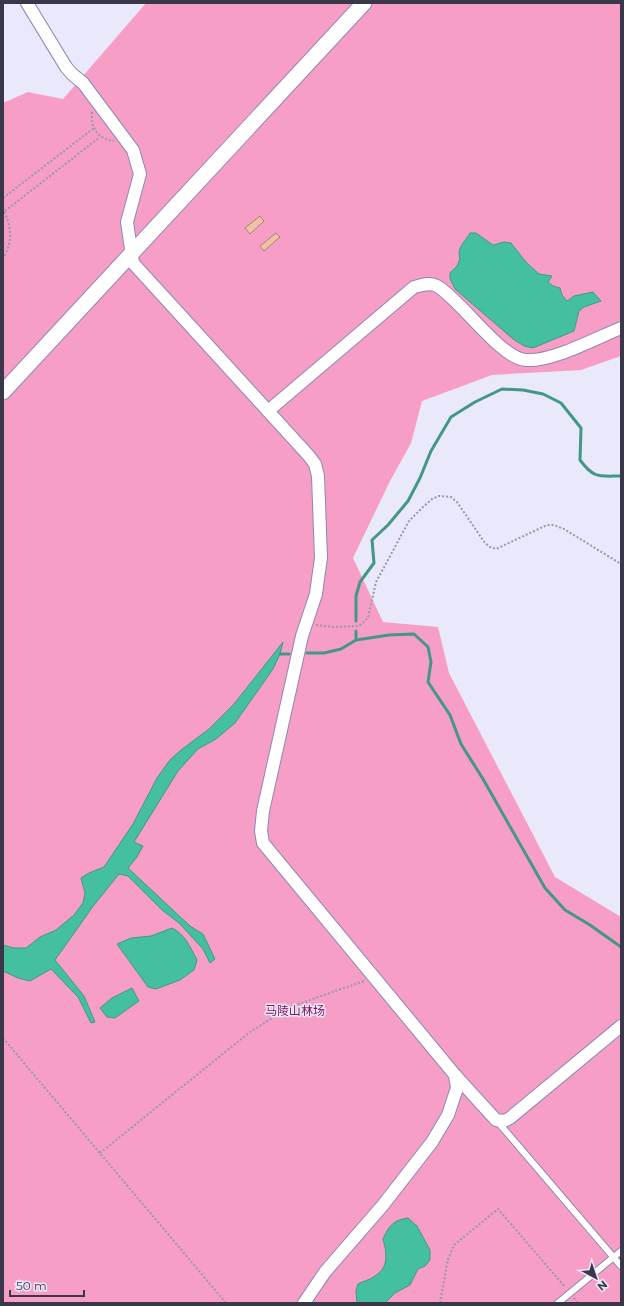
<svg xmlns="http://www.w3.org/2000/svg" width="624" height="1306" viewBox="0 0 624 1306" font-family="Montserrat,'Noto Sans SC',sans-serif">
<rect width="100%" height="100%" fill="#eae8fb"/>
<path fill="#f79ec7" fill-rule="evenodd" d="M146,3h475v353l-40,14 -89,5 -70,26 -11,42 -22,40 -36,75 30,64 55,5 11,46 106,204 66,40v386h-618v-1200l25,-11 35,7zM470,233h6l17,12 4,-2 16,2 13,17 13,12 13,2 -4,6 19,19h34l-17,6 -5,4 -5,20 -111,-36c-8,-6 -14,-11 -13,-22l7,-7 3,-7c-4,-11 5,-17 10,-26z"/>
<g fill="#45c09e" stroke="#429785">
<path d="M470,233h6l17,12 11,-3 7,1 15,19 13,12 13,2 -4,6 5,4 7,2 2,7 5,6 7,-5 19,-4 8,9 -17,6 -5,4 -5,20 -41,17 -9,-2 -11,-7 -58,-50 -5,-10v-6l7,-7 3,-7c-4,-11 5,-17 10,-26z"/>
<polygon points="283,642 280,654 273,669 235,723 216,739 198,749 178,771 134,842 143,846 137,857 128,868 190,926 203,934 215,959 210,963 203,949 179,923 162,910 128,876 119,874 94,905 55,960 84,996 95,1022 91,1023 78,997 51,969 30,981 18,978 3,971 3,945 14,948 26,948 40,937 56,930 74,915 83,903 85,893 81,878 89,873 104,867 133,824 157,778 170,760 181,750 209,729 234,704"/>
<path d="M172,928c13,6 18,19 25,32l-3,10 -14,10 -24,9 -8,-2 -31,-43 14,-6 20,-2z"/>
<polygon points="132,988 139,1001 115,1018 107,1017 100,1008 112,998"/>
<path d="M408,1218l9,8 13,24v10l-5,6 -7,3 -8,16 -15,8 -10,10h-28l-1,-12 2,-7c5,-3 12,-4 17,-8 14,-9 12,-22 8,-37 6,-13 10,-19 25,-21z"/>
</g>
<g fill="none" stroke-linecap="round" stroke-linejoin="round">
<g stroke="#429785" stroke-width="3">
<path d="M356,621v-25l4,-14 14,-19 -2,-23 16,-15 20,-24 12,-23 11,-27 20,-34 24,-15 27,-13 21,1 20,4 18,9 20,25 -1,32c14,19 19,16 41,16"/>
<polyline points="356,640 389,635 414,634 428,647 431,662 428,682 450,715 461,744 483,779 545,888 565,910 590,925 621,947"/>
<polyline points="307,653 324,653 341,649 356,640 356,631"/>
<polyline points="280,654 289,654"/>
</g>
</g>
<g fill="#f0c1a6" stroke="#ac8167">
<polygon points="260,216 264,221 250,234 245,228"/>
<polygon points="276,233 280,237 264,251 260,246"/>
</g>
<g fill="none" stroke-linecap="round" stroke-linejoin="round">
<g stroke="#8d87b3" stroke-width="8">
<g id="service">
<polyline points="497,1121 621,1266"/>
<polyline points="558,1303 621,1251"/>
</g>
</g>
<g stroke="#8d87b3" stroke-width="14">
<g id="minor">
<polyline points="27,3 66,67 72,74 83,83 133,150 140,174 127,222 133,263 309,456 315,464 318,476 321,558 318,579 316,594 302,636 263,811 261,831 263,843 455,1075 496,1120 504,1121 510,1118 621,1026"/>
<path d="M268,411l146,-124c8,-2 16,-5 23,-1 24,14 64,73 89,74 26,2 70,-22 95,-32"/>
<polyline points="304,1303 325,1272 383,1205 432,1142 448,1115 457,1088 455,1075"/>
</g>
</g>
<g stroke="#8d87b3" stroke-width="17">
<polyline id="tertiary" points="3,392 364,3"/>
</g>
<g stroke="#9997aa" stroke-width="2" stroke-dasharray="2 2" stroke-linecap="butt">
<path d="M92,112c-2,16 6,27 22,29"/>
<polyline points="3,198 94,128"/>
<path d="M3,208c8,18 11,32 0,50"/>
<polyline points="5,211 100,137"/>
<polyline points="316,625 334,627 359,626 368,618 376,582 409,521 423,507 432,499 439,496 451,497 457,502 485,543 490,547 496,549 547,525 554,525 564,529 621,564"/>
<polyline points="3,1038 226,1303"/>
<polyline points="100,1153 250,1032 290,1007 364,981"/>
<polyline points="574,1298 578,1303"/>
<polyline points="440,1303 448,1259 454,1245 498,1209 565,1287"/>
</g>
<use href="#service" stroke="#fff" stroke-width="6"/>
<use href="#minor" stroke="#fff" stroke-width="12"/>
<use href="#tertiary" stroke="#fff" stroke-width="15"/>
</g>
<g text-anchor="middle" dominant-baseline="central" stroke-width="3" stroke-linejoin="round" paint-order="stroke">
<g font-size="12" fill="#811854" stroke="#eae8fb">
<text x="295" y="1010">马陵山林场</text>
</g>
</g>
<rect width="624" height="1306" fill="none" stroke="#3a374a" stroke-width="8"/>
<g transform="translate(596 1278) rotate(140)" stroke="#eae8fb" stroke-width="3" paint-order="stroke">
<path d="M0-3L7 15L0 10L-7 15Z" fill="#3a374a"/>
<text y="-6" font-size="11" font-weight="bold" text-anchor="middle" fill="#3a374a">N</text>
</g>
<path d="M10 1290v6h74v-6" fill="none" stroke="#3a374a" stroke-width="2"/>
<text x="16" y="1290" font-size="12" fill="#3a374a" stroke="#eae8fb" stroke-width="3" paint-order="stroke">50 m</text>
</svg>
